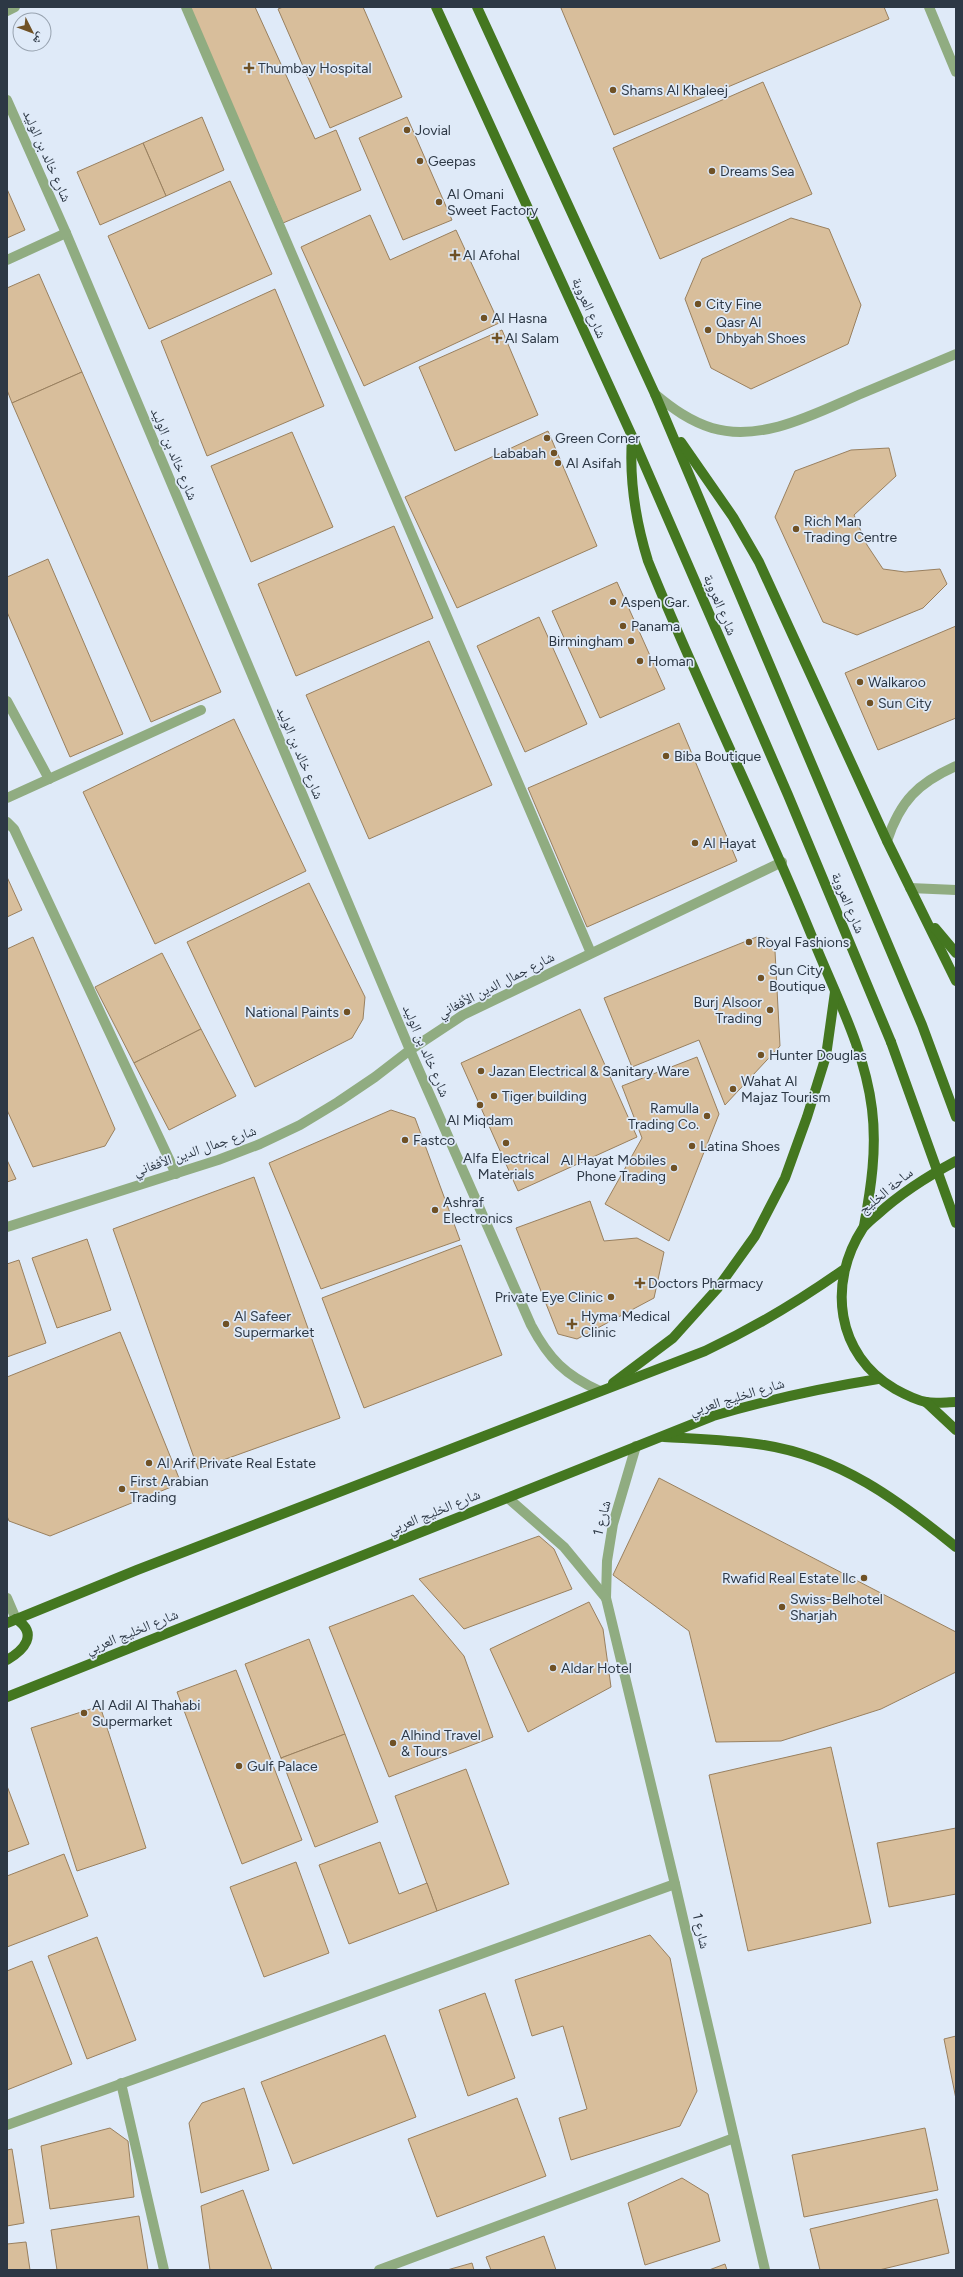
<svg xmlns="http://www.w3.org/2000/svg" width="963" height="2277" viewBox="0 0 963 2277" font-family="Figtree,'Noto Naskh Arabic',sans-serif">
<rect width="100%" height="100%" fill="#dfeaf8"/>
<g fill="#d8be9b" stroke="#99805f">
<polygon points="189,7 255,7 315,139 336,130 361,190 283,223"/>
<polygon points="283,7 363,7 402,97 330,128 278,9"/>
<polygon points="563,7 884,7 889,19 614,135 561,8"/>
<polygon points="763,82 812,194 660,259 613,148"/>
<polygon points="202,117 224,170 166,196 143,143"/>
<polygon points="407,117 452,220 403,240 359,138"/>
<polygon points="143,143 166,196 100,225 77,172"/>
<polygon points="230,181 272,274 149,329 108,236"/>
<polygon points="7,189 25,230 7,238"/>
<polygon points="370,215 390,260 456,230 499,323 364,386 301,247"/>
<polygon points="791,218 829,229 861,305 848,344 751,389 711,368 685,299 702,259"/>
<polygon points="39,274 82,372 12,403 7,390 7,288"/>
<polygon points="275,289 324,406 207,456 161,341"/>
<polygon points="502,330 538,415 455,451 419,367"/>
<polygon points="82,372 221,692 151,722 12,403"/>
<polygon points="548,431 597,546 457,608 405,497"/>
<polygon points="292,432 333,527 251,562 211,466"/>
<polygon points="889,448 896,476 854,515 867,545 883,569 905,572 940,569 947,584 923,608 857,635 823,622 775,517 795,471 851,450"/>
<polygon points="394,526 433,618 296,676 258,584"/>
<polygon points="48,559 123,734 70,757 7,612 7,577"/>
<polygon points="617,582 665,689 600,718 552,611"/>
<polygon points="539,617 587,724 525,752 477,646"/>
<polygon points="956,626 956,718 878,750 845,673"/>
<polygon points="429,641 492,785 369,839 306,695"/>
<polygon points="234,719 306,871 155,944 83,792"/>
<polygon points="679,723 737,861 587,927 528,788"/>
<polygon points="7,877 22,910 7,917"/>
<polygon points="309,883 365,997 363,1019 352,1038 255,1087 187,942"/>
<polygon points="759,936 770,939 775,951 780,1046 725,1105 699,1040 632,1067 604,998"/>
<polygon points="33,937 115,1129 105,1146 33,1167 7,1110 7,949"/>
<polygon points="162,953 201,1029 134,1063 95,987"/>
<polygon points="580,1009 637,1137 518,1191 461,1063"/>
<polygon points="201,1029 236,1096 169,1130 134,1063"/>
<polygon points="697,1057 719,1114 669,1241 605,1204 642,1138 622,1086"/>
<polygon points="391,1110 415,1118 460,1240 321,1289 269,1163"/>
<polygon points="7,1160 16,1179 7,1182"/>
<polygon points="254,1177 340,1418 198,1469 113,1229"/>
<polygon points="590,1201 604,1241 637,1238 664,1252 654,1298 577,1339 558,1334 516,1228"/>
<polygon points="87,1239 111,1310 57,1328 32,1258"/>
<polygon points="461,1245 502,1355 364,1408 322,1298"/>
<polygon points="19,1260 46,1343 7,1357 7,1264"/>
<polygon points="120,1332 181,1483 50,1536 9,1521 7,1516 7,1377"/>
<polygon points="659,1478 956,1632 956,1672 881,1709 781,1741 716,1742 689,1631 613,1575"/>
<polygon points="539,1536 554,1549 572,1589 464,1629 419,1579"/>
<polygon points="413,1595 464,1656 493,1737 389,1777 329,1627"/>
<polygon points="589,1602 603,1629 611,1687 528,1732 490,1649"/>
<polygon points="309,1639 345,1734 281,1758 245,1664"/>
<polygon points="236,1670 302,1840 242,1864 177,1692"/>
<polygon points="100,1706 146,1848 77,1871 31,1728"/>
<polygon points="345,1734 378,1822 315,1847 281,1758"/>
<polygon points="831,1747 871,1923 748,1951 709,1775"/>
<polygon points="466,1769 509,1884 437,1911 395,1796"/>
<polygon points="7,1786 29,1844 7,1852"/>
<polygon points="956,1828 956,1894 889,1907 877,1843"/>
<polygon points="380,1842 399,1894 427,1883 437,1911 349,1944 319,1865"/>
<polygon points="64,1854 88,1916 7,1947 7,1876"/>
<polygon points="296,1862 329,1953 264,1977 230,1887"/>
<polygon points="650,1935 670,1958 697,2091 680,2126 571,2160 559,2118 587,2109 563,2026 532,2036 515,1980"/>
<polygon points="97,1937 136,2040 87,2059 48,1956"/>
<polygon points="32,1961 72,2064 7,2090 7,1971"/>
<polygon points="485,1993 515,2078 468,2096 439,2010"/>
<polygon points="385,2035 416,2117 293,2164 261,2082"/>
<polygon points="956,2036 956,2099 944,2039"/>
<polygon points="244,2088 269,2170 201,2193 189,2123 202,2103"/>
<polygon points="517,2098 546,2176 437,2217 408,2139"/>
<polygon points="110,2128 128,2141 134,2197 50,2209 41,2146"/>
<polygon points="925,2128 938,2190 804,2217 792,2155"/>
<polygon points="12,2149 24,2223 7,2226 7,2150"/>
<polygon points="682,2178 708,2194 720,2241 645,2265 628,2203"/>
<polygon points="243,2190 272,2270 210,2270 201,2206"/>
<polygon points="937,2199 949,2253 879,2270 820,2270 810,2229"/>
<polygon points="139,2216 148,2270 57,2270 51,2230"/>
<polygon points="544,2236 556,2270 491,2270 486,2257"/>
<polygon points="26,2242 30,2270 7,2270 7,2244"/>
<polygon points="472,2263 474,2270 447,2270"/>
<polygon points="725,2264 727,2270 709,2270"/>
</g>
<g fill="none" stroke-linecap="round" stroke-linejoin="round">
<g stroke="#90ac81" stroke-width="10">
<polyline points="186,7 591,953"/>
<polyline points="929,7 956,72"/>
<polyline points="7,11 15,7"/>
<path d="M7,100l59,133 344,817 121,275c18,34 34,50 69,66"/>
<polyline points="7,260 66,233"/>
<path d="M655,394c18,15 35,27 57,34 51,15 106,-16 151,-35 31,-13 62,-26 93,-39"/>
<polyline points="7,701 49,779"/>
<polyline points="7,798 201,710"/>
<polyline points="7,822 14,829 176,1174"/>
<path d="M887,841c13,-40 31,-58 69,-75"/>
<polyline points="910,888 956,890"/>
<polyline points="7,1227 218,1160 260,1144 300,1125 338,1102 375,1077 410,1050 463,1015 782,862"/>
<polyline points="636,1446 613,1524 607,1561 606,1598 675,1884 765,2270"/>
<polyline points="508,1498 564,1547 606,1598"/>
<polyline points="7,1598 16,1619"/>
<polyline points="121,2083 164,2270"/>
<polyline points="7,2125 675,1884"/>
<polyline points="379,2270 734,2138"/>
</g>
<g stroke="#447720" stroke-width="10">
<polyline points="436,7 632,436 788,795 891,1042"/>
<polyline points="477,7 655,394 922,1025 956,1117"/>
<path d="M632,438c-3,43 3,81 16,123 52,129 115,254 167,383 22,54 50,107 57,165 5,40 -1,79 -8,117"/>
<polyline points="681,442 733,517 759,562 887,841 956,981"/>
<polyline points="935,928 956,953"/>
<path d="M956,1161c-28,15 -54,31 -78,53 -5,4 -11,9 -15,14 -36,55 -27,127 32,161 9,5 21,11 31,13 9,2 21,0 30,0"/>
<polyline points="613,1383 673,1338 717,1289 755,1236 785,1178 807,1117 826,1056 835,992"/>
<polyline points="926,1402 956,1430"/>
<path d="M664,1437c34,2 67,3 100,8 76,12 134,55 192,102"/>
<path d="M7,1623l130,-53 568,-219c49,-23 94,-50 138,-81"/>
<path d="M7,1660c17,-10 32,-26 9,-41"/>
<path d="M7,1697l706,-281c54,-16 109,-28 165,-37"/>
</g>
<polyline stroke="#447720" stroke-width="10" points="891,1042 956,1223"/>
</g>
<g fill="#6f5125" stroke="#dfeaf8" stroke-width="1.5">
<path d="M247 62h4v4h4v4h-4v4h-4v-4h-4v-4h4z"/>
<circle cx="613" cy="90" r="4"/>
<circle cx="407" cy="130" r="4"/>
<circle cx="420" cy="161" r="4"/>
<circle cx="712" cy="171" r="4"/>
<circle cx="439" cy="202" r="4"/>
<path d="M453 249h4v4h4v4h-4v4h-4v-4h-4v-4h4z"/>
<circle cx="698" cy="304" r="4"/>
<circle cx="484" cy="318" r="4"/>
<circle cx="708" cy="330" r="4"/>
<path d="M495 332h4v4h4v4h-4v4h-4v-4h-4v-4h4z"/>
<circle cx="547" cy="438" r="4"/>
<circle cx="554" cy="453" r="4"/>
<circle cx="558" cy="463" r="4"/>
<circle cx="796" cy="529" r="4"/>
<circle cx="613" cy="602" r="4"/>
<circle cx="623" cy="626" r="4"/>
<circle cx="631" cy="641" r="4"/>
<circle cx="640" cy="661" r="4"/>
<circle cx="860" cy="682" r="4"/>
<circle cx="870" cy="703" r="4"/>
<circle cx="666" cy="756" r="4"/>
<circle cx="695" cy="843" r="4"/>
<circle cx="749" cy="942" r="4"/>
<circle cx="761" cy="978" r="4"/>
<circle cx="770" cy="1010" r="4"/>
<circle cx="347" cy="1012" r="4"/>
<circle cx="761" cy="1055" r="4"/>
<circle cx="481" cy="1071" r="4"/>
<circle cx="733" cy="1089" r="4"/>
<circle cx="494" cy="1096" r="4"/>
<circle cx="480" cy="1105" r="4"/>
<circle cx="707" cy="1116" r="4"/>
<circle cx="405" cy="1140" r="4"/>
<circle cx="506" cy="1143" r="4"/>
<circle cx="692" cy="1146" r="4"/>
<circle cx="674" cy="1168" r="4"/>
<circle cx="435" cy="1210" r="4"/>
<path d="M638 1277h4v4h4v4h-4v4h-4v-4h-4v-4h4z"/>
<circle cx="611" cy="1297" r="4"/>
<circle cx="226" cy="1324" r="4"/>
<path d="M570 1318h4v4h4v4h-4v4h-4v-4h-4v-4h4z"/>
<circle cx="149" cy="1463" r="4"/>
<circle cx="122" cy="1489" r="4"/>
<circle cx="864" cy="1578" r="4"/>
<circle cx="782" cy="1607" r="4"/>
<circle cx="553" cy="1668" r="4"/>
<circle cx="84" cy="1713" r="4"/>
<circle cx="393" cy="1743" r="4"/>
<circle cx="239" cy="1766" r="4"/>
</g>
<g text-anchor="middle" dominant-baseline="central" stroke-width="3.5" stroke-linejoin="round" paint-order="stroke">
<g font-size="14" fill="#2d3845" stroke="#dfeaf8" text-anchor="start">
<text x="258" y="68">Thumbay Hospital</text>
<text x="621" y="90">Shams Al Khaleej</text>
<text x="415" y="130">Jovial</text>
<text x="428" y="161">Geepas</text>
<text x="720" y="171">Dreams Sea</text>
<text x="447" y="194">Al Omani<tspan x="447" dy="16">Sweet Factory</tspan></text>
<text x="463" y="255">Al Afohal</text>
<text x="706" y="304">City Fine</text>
<text x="492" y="318">Al Hasna</text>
<text x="716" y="322">Qasr Al<tspan x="716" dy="16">Dhbyah Shoes</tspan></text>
<text x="505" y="338">Al Salam</text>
<text x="555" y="438">Green Corner</text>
<text x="546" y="453" text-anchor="end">Lababah</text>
<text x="566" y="463">Al Asifah</text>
<text x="804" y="521">Rich Man<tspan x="804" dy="16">Trading Centre</tspan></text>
<text x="621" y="602">Aspen Gar.</text>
<text x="631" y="626">Panama</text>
<text x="623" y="641" text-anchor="end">Birmingham</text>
<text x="648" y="661">Homan</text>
<text x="868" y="682">Walkaroo</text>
<text x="878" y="703">Sun City</text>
<text x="674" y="756">Biba Boutique</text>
<text x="703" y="843">Al Hayat</text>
<text x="757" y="942">Royal Fashions</text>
<text x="769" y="970">Sun City<tspan x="769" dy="16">Boutique</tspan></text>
<text x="762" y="1002" text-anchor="end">Burj Alsoor<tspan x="762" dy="16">Trading</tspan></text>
<text x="339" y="1012" text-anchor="end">National Paints</text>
<text x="769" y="1055">Hunter Douglas</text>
<text x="489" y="1071">Jazan Electrical &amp; Sanitary Ware</text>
<text x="741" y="1081">Wahat Al<tspan x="741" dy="16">Majaz Tourism</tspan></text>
<text x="502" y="1096">Tiger building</text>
<text x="699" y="1108" text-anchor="end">Ramulla<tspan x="699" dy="16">Trading Co.</tspan></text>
<text x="480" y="1120" text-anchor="middle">Al Miqdam</text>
<text x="413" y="1140">Fastco</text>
<text x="700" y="1146">Latina Shoes</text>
<text x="506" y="1158" text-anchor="middle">Alfa Electrical<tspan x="506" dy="16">Materials</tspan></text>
<text x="666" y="1160" text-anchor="end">Al Hayat Mobiles<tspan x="666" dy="16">Phone Trading</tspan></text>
<text x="443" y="1202">Ashraf<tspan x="443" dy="16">Electronics</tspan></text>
<text x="648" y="1283">Doctors Pharmacy</text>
<text x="603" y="1297" text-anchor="end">Private Eye Clinic</text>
<text x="234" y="1316">Al Safeer<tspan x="234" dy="16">Supermarket</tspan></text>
<text x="581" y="1316">Hyma Medical<tspan x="581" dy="16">Clinic</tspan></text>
<text x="157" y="1463">Al Arif Private Real Estate</text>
<text x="130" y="1481">First Arabian<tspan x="130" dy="16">Trading</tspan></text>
<text x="856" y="1578" text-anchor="end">Rwafid Real Estate llc</text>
<text x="790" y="1599">Swiss-Belhotel<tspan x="790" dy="16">Sharjah</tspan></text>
<text x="561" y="1668">Aldar Hotel</text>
<text x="92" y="1705">Al Adil Al Thahabi<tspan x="92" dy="16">Supermarket</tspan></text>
<text x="401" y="1735">Alhind Travel<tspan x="401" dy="16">&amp; Tours</tspan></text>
<text x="247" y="1766">Gulf Palace</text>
</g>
<g font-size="14" fill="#2d3845" stroke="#dfeaf8">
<text transform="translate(47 156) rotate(66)">شارع خالد بن الوليد</text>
<text transform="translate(589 308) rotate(66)">شارع العروبة</text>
<text transform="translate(174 454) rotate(67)">شارع خالد بن الوليد</text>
<text transform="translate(720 605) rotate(67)">شارع العروبة</text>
<text transform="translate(300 753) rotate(67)">شارع خالد بن الوليد</text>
<text transform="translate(848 903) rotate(67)">شارع العروبة</text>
<text transform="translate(496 985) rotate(-27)">شارع جمال الدين الأفغاني</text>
<text transform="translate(426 1051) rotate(67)">شارع خالد بن الوليد</text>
<text transform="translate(195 1151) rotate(-19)">شارع جمال الدين الأفغاني</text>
<text transform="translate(886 1191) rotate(-39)">ساحة الخليج</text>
<text transform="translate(737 1397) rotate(-17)">شارع الخليج العربي</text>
<text transform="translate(434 1512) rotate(-22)">شارع الخليج العربي</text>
<text transform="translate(602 1518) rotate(-76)">شارع 1</text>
<text transform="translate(132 1632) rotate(-22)">شارع الخليج العربي</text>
<text transform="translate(701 1931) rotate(77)">شارع 1</text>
</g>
</g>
<rect width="963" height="2277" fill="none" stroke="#2d3845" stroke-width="16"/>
<g transform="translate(32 32) rotate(132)"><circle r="19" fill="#dfeaf8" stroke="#98a3b0"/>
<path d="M0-3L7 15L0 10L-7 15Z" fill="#6f5125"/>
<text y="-6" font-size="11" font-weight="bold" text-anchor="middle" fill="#2d3845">ش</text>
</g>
</svg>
